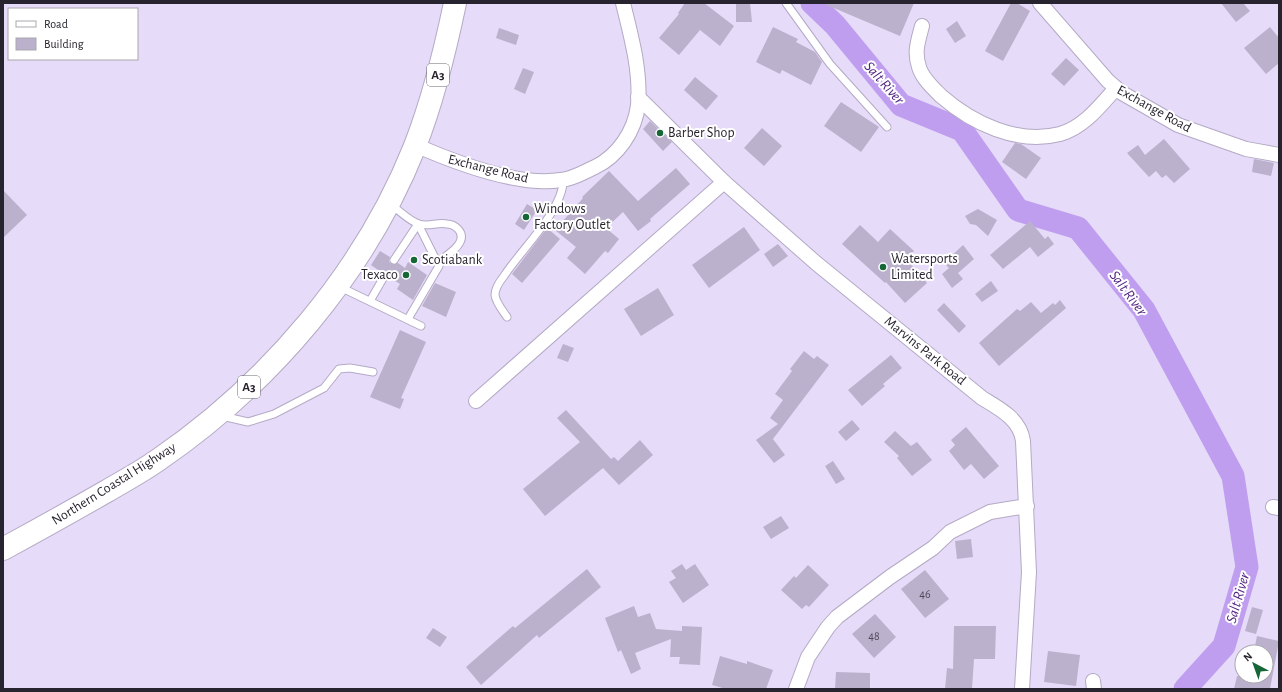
<svg xmlns="http://www.w3.org/2000/svg" width="1282" height="692" viewBox="0 0 1282 692" font-family="'Alegreya Sans',sans-serif">
<rect width="100%" height="100%" fill="#e6dbf8"/>
<g fill="none" stroke-linecap="round" stroke-linejoin="round">
<polyline stroke="#bf9eef" stroke-width="23" points="812,3 835,25 901,105 962,130 1018,210 1078,228 1144,310 1233,476 1247,567 1224,646 1185,689"/>
</g>
<g fill="#bcb1cd">
<polygon points="685,3 704,3 734,26 720,46 700,30 679,55 659,38 679,14 678,13"/>
<polygon points="736,3 750,3 752,22 736,22"/>
<polygon points="822,3 914,3 900,36"/>
<polygon points="1011,3 1017,3 1030,11 1003,61 985,51"/>
<polygon points="1221,3 1243,3 1250,11 1236,22"/>
<polygon points="957,21 966,36 955,43 946,29"/>
<polygon points="773,27 798,39 796,42 815,52 822,62 811,85 782,70 780,74 756,62"/>
<polygon points="1270,27 1279,38 1279,63 1266,74 1244,48"/>
<polygon points="499,28 519,35 516,45 496,38"/>
<polygon points="1066,58 1079,70 1064,86 1051,74"/>
<polygon points="523,68 534,72 525,94 514,89"/>
<polygon points="695,77 718,96 706,110 684,90"/>
<polygon points="841,102 879,127 861,152 824,126"/>
<polygon points="650,121 672,142 663,151 643,129"/>
<polygon points="762,128 782,146 764,166 744,148"/>
<polygon points="1164,139 1190,169 1174,183 1166,175 1162,178 1156,171 1149,177 1127,153 1138,145 1145,155"/>
<polygon points="1015,143 1021,144 1041,158 1026,179 1002,162"/>
<polygon points="1254,159 1274,163 1271,176 1252,172"/>
<polygon points="676,168 690,184 650,219 651,221 638,231 623,212 606,228 619,239 608,253 605,251 585,274 567,258 576,247 555,230 583,198 582,197 609,171 638,201"/>
<polygon points="3,190 27,215 3,238"/>
<polygon points="527,204 537,210 524,230 515,224"/>
<polygon points="978,209 997,220 988,236 976,225 970,224 965,216"/>
<polygon points="1030,221 1045,239 1048,236 1054,244 1038,257 1030,247 1003,269 990,255"/>
<polygon points="860,225 878,242 890,229 914,251 906,259 927,283 905,303 886,282 885,283 842,244"/>
<polygon points="744,227 760,250 709,288 692,265"/>
<polygon points="547,228 560,239 522,283 512,274"/>
<polygon points="778,244 788,256 773,267 764,254"/>
<polygon points="963,245 974,259 958,273 963,279 952,288 942,274 949,268 944,263"/>
<polygon points="380,251 390,257 389,262 392,264 398,263 405,268 408,262 427,275 413,300 397,289 400,284 389,277 388,271 381,272 371,265"/>
<polygon points="991,281 998,291 982,302 975,294"/>
<polygon points="435,283 456,292 446,317 422,306"/>
<polygon points="658,288 674,315 641,336 624,309"/>
<polygon points="1060,300 1066,308 999,366 979,343 1017,309 1020,311 1031,302 1041,313 1053,303 1055,305"/>
<polygon points="944,303 966,326 959,333 937,310"/>
<polygon points="400,330 426,342 401,398 404,399 400,409 370,397"/>
<polygon points="563,344 574,348 568,362 557,358"/>
<polygon points="804,351 814,359 817,356 829,365 773,439 785,455 774,463 756,440 778,424 770,418 783,400 775,394 792,371 790,369"/>
<polygon points="891,355 902,368 883,384 885,386 862,406 848,390"/>
<polygon points="566,410 611,459 614,457 618,461 640,440 653,455 619,485 603,468 545,516 523,489 580,442 557,418"/>
<polygon points="852,420 860,429 846,441 838,432"/>
<polygon points="966,427 999,466 984,479 971,464 964,470 949,451 955,445 951,440"/>
<polygon points="895,431 911,446 917,442 932,460 912,476 897,458 899,456 884,442"/>
<polygon points="833,461 845,479 836,484 825,466"/>
<polygon points="781,516 789,528 771,539 763,527"/>
<polygon points="971,539 973,557 957,559 955,541"/>
<polygon points="682,564 686,570 695,564 709,585 683,603 669,582 676,578 671,571"/>
<polygon points="808,565 829,585 809,607 806,605 802,609 781,590 794,576 796,578"/>
<polygon points="587,569 601,587 539,638 537,635 481,685 466,667 513,626 515,628"/>
<polygon points="925,570 949,599 925,618 901,589"/>
<polygon points="634,606 638,617 650,613 656,629 682,631 682,626 702,627 700,665 679,664 680,657 670,657 671,639 635,653 641,669 631,674 621,650 618,652 605,618"/>
<polygon points="1252,607 1263,610 1256,634 1245,631"/>
<polygon points="875,614 896,637 874,658 852,634"/>
<polygon points="954,626 996,626 995,659 974,659 972,689 945,689 947,668 953,669"/>
<polygon points="433,628 447,637 440,647 426,638"/>
<polygon points="1257,636 1279,641 1270,689 1234,689 1237,676 1266,676 1266,648 1255,646"/>
<polygon points="1048,651 1080,655 1076,686 1044,682"/>
<polygon points="720,656 747,664 747,661 773,670 766,689 726,689 712,685"/>
<polygon points="836,672 870,673 870,689 835,689"/>
</g>
<g fill="none" stroke-linecap="round" stroke-linejoin="round">
<g stroke="#b4aac5" stroke-width="9">
<g id="service">
<polyline points="786,3 830,64 887,127"/>
<path d="M390,204c9,6 19,17 29,20 9,3 19,-2 28,0 5,0 8,2 11,5 12,13 -11,26 -20,33"/>
<polyline points="394,260 418,224 439,266 408,319"/>
<polyline points="340,287 421,326"/>
<polyline points="370,301 385,275"/>
<path d="M507,317c-4,-6 -11,-14 -12,-22 0,-7 5,-14 9,-19 16,-25 60,-67 59,-96"/>
<polyline points="222,416 248,422 274,414 324,388 339,369 350,368 373,372"/>
</g>
</g>
<g stroke="#b4aac5" stroke-width="16">
<g id="minor">
<polyline points="1040,3 1108,81 1122,93 1178,125 1246,149 1279,155"/>
<path d="M922,26c-4,15 -8,26 -3,41 3,11 14,21 22,29 31,27 76,49 119,38 24,-7 40,-28 56,-46"/>
<path d="M638,97l86,85 92,81 166,135c18,11 38,21 41,43l6,131 -7,117"/>
<path d="M415,145c39,17 104,42 146,35 12,-1 23,-8 34,-13 23,-11 40,-36 43,-62 3,-34 -7,-69 -15,-102"/>
<polyline points="476,401 724,182"/>
<polyline points="1273,507 1279,508"/>
<polyline points="1093,681 1094,689"/>
<polyline points="796,689 808,657 828,627 837,617 890,577 933,548 950,532 990,512 1027,506"/>
</g>
</g>
<g stroke="#b4aac5" stroke-width="24">
<path id="primary" d="M3,549c35,-19 69,-38 104,-58 17,-10 34,-19 51,-31 111,-76 207,-188 257,-314 18,-46 30,-95 40,-143"/>
</g>
<use href="#service" stroke="#fff" stroke-width="7"/>
<use href="#minor" stroke="#fff" stroke-width="14"/>
<use href="#primary" stroke="#fff" stroke-width="22"/>
</g>
<g fill="#156737" stroke="#fff" stroke-width="1.5">
<circle cx="660" cy="133" r="4"/>
<circle cx="526" cy="217" r="4"/>
<circle cx="414" cy="260" r="4"/>
<circle cx="883" cy="267" r="4"/>
<circle cx="406" cy="275" r="4"/>
</g>
<g text-anchor="middle" dominant-baseline="central" stroke-width="4" stroke-linejoin="round" paint-order="stroke">
<g font-size="12" fill="#4d4756">
<text x="925" y="594">46</text>
<text x="874" y="636">48</text>
</g>
<g fill="#fff" stroke="#68666d" stroke-width="1">
<rect x="427" y="64" width="22" height="22" rx="3"/>
<rect x="238" y="376" width="22" height="22" rx="3"/>
</g>
<g font-size="13" font-weight="bold" fill="#28242f">
<text x="438" y="75">A3</text>
<text x="249" y="387">A3</text>
</g>
<g font-size="14" fill="#28242f" stroke="#fff">
<text transform="translate(1154 109) rotate(29)">Exchange Road</text>
<text transform="translate(488 169) rotate(14)">Exchange Road</text>
<text transform="translate(925 351) rotate(39)">Marvins Park Road</text>
<text transform="translate(114 484) rotate(-32)">Northern Coastal Highway</text>
</g>
<g font-size="14" fill="#28242f" stroke="#fff" text-anchor="start">
<text x="668" y="133">Barber Shop</text>
<text x="534" y="209">Windows<tspan x="534" dy="16">Factory Outlet</tspan></text>
<text x="891" y="259">Watersports<tspan x="891" dy="16">Limited</tspan></text>
<text x="422" y="260">Scotiabank</text>
<text x="398" y="275" text-anchor="end">Texaco</text>
</g>
<g font-size="15" font-style="italic" fill="#522481" stroke="#fff">
<text transform="translate(884 83) rotate(48)">Salt River</text>
<text transform="translate(1128 293) rotate(53)">Salt River</text>
<text transform="translate(1238 598) rotate(-74)">Salt River</text>
</g>
</g>
<rect width="1282" height="692" fill="none" stroke="#28242f" stroke-width="8"/>
<rect x="8" y="8" width="130" height="52" fill="#ffffff" stroke="#a9a7ac"/>
<rect x="16" y="21" width="20" height="6" fill="#ffffff" stroke="#a9a7ac"/>
<text x="44" y="28" font-size="12" fill="#28242f">Road</text>
<rect x="16" y="38" width="20" height="12" fill="#bcb1cd" stroke="#a9a7ac"/>
<text x="44" y="48" font-size="12" fill="#28242f">Building</text>
<g transform="translate(1254 664) rotate(319)"><circle r="19" fill="#ffffff" stroke="#a9a7ac"/>
<path d="M0-3L7 15L0 10L-7 15Z" fill="#156737"/>
<text y="-6" font-size="11" font-weight="bold" text-anchor="middle" fill="#28242f">N</text>
</g>
</svg>
